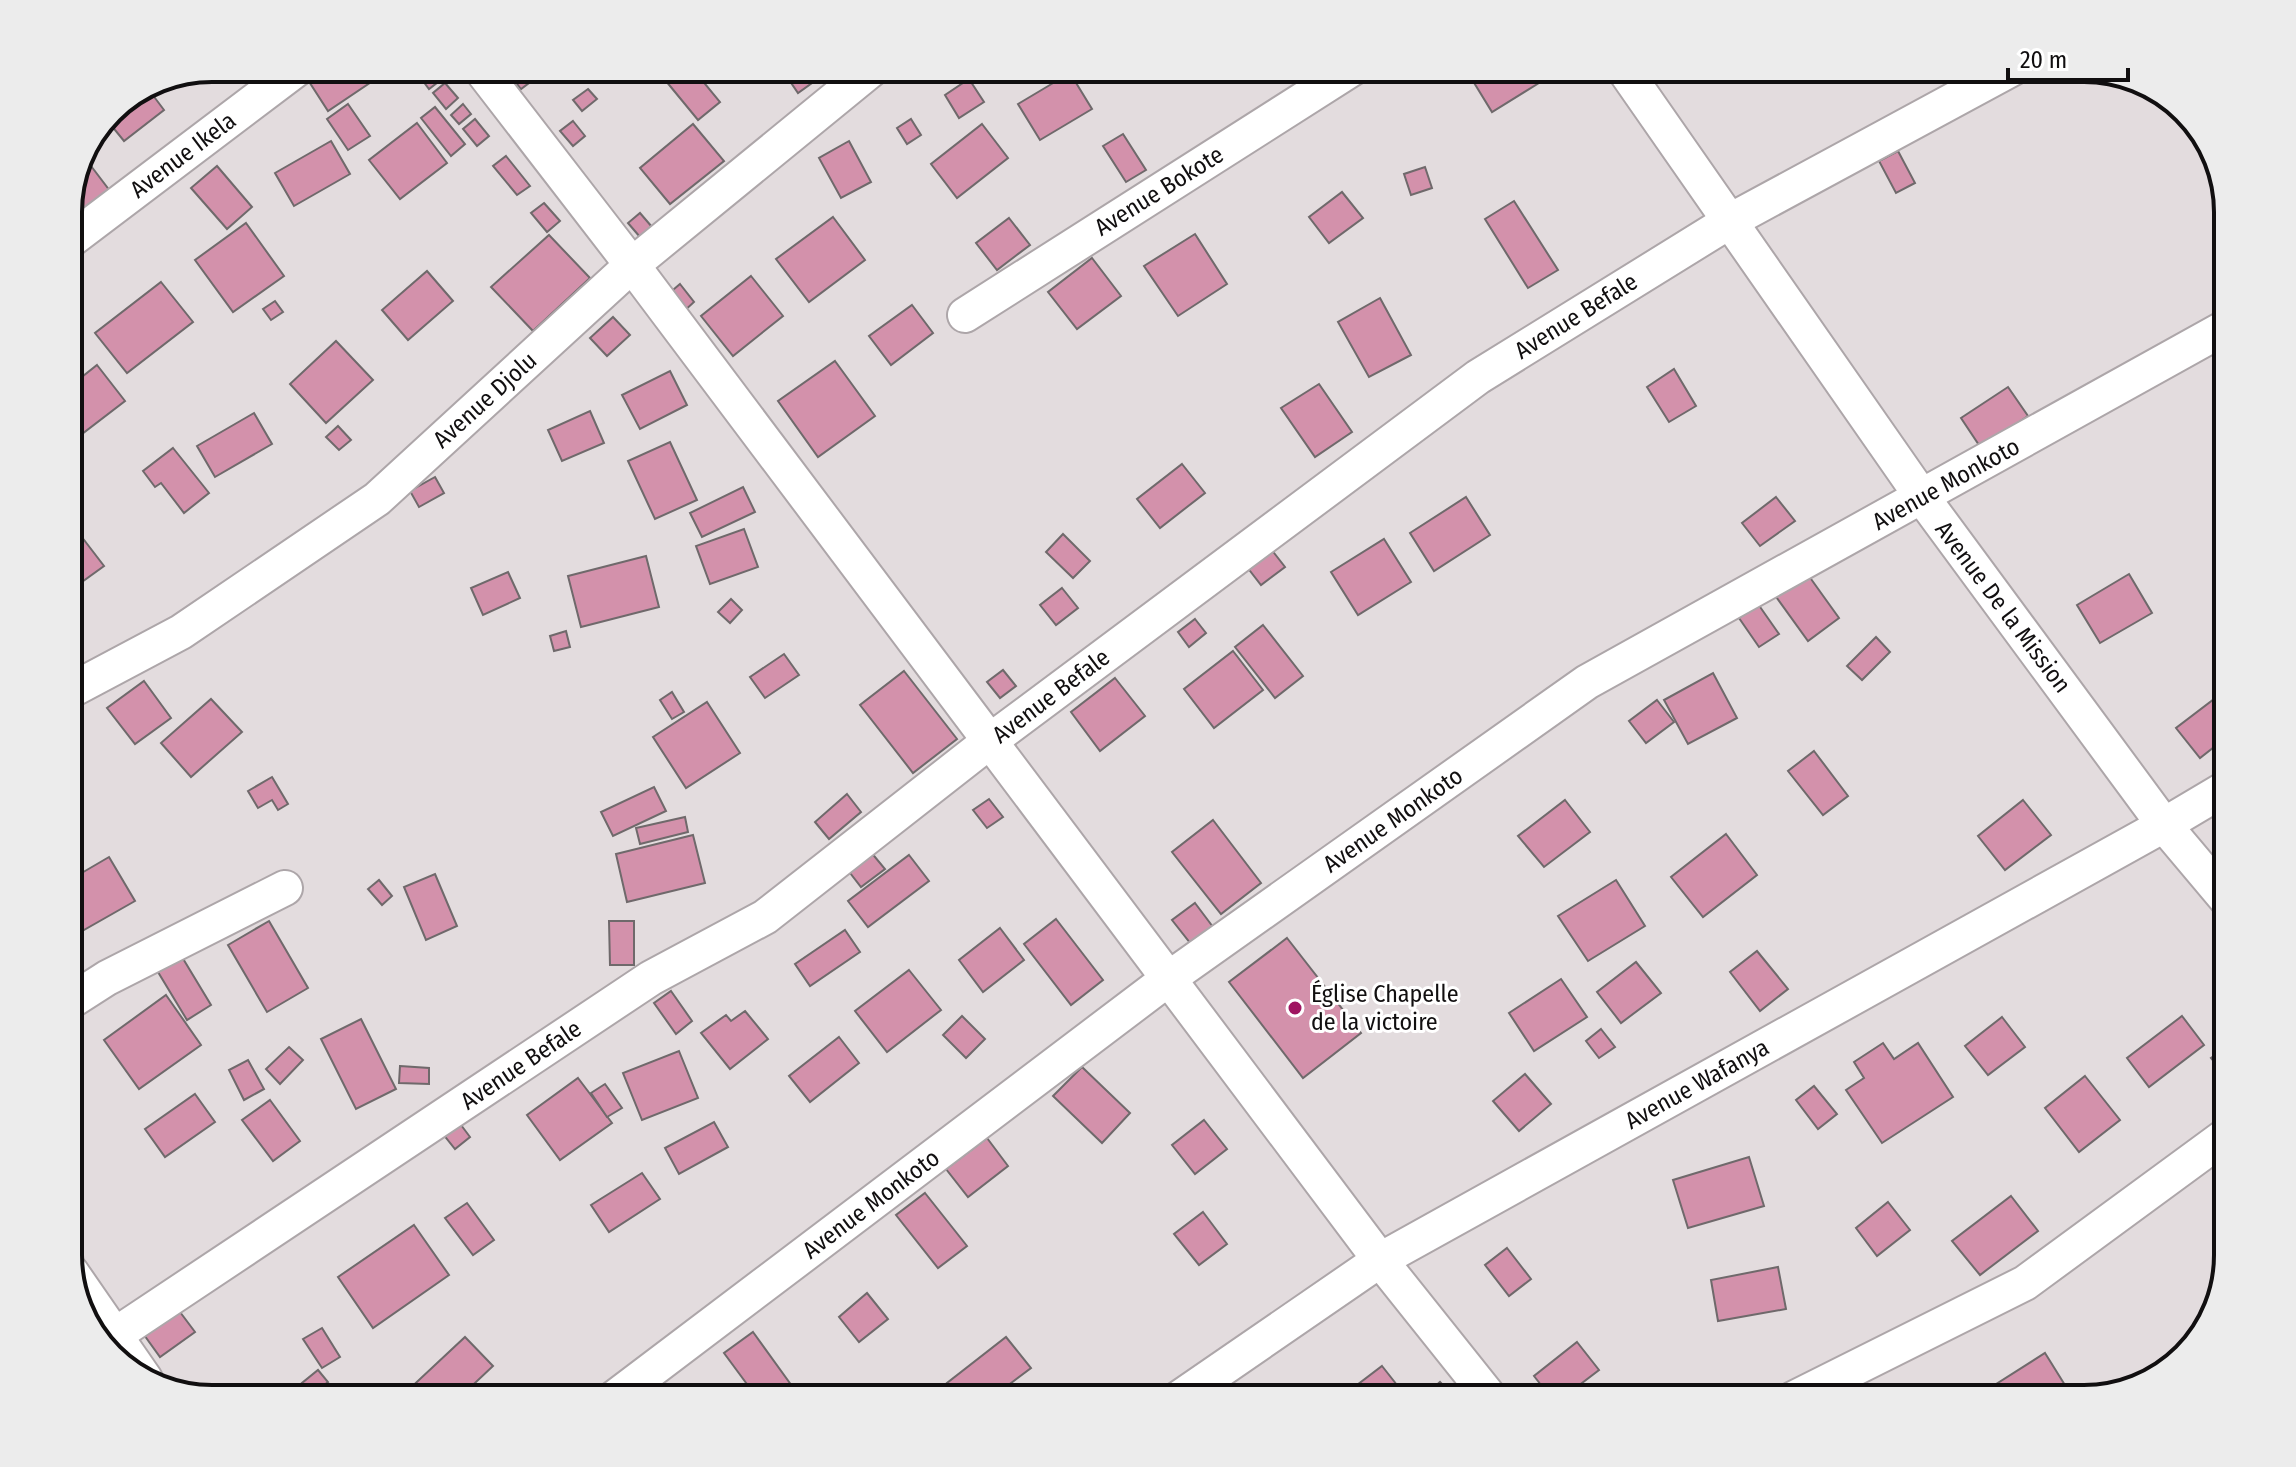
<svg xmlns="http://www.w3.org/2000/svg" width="2296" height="1467" viewBox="0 0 2296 1467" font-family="'Fira Sans Condensed',sans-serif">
<rect width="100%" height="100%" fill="#e3dcde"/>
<g fill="#d391ab" stroke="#6f696b" stroke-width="2">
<polygon points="326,68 392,68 328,111 308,80"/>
<polygon points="423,68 433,68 442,79 429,89 417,73"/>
<polygon points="511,68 531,68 537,77 521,89 507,71"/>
<polygon points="669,68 692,68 720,102 698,120 661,75"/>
<polygon points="781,68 833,68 798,93"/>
<polygon points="1465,68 1530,68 1539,83 1492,112"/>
<polygon points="1070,73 1092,109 1040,140 1018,104"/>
<polygon points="969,79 984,102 959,118 945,95"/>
<polygon points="445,83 458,98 446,109 433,93"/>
<polygon points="146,86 164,110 124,141 106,119 111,110"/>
<polygon points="588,89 597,99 582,111 573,100"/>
<polygon points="348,104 370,136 348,150 327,119"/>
<polygon points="463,104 471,114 459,124 451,115"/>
<polygon points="435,107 465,144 451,156 421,118"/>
<polygon points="475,119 489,136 477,146 463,129"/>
<polygon points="911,119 921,135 907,144 897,128"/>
<polygon points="573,121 585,136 573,146 560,131"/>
<polygon points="417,123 447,163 400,199 369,160"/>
<polygon points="693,124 724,161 670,204 640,168"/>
<polygon points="982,124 1008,158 957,198 931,164"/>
<polygon points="1123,134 1146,170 1126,182 1103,146"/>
<polygon points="331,141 350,174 294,206 275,173"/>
<polygon points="849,141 871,182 841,198 819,158"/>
<polygon points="1898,151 1915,183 1896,193 1879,161"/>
<polygon points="506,156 530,186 517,195 493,166"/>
<polygon points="88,162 110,191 68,221 68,203"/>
<polygon points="217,166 252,207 227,229 191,188"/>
<polygon points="1425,167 1432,188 1411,195 1404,174"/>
<polygon points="1342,192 1363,218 1329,243 1309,217"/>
<polygon points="1514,201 1558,270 1528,288 1485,219"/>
<polygon points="544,203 560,221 547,232 531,213"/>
<polygon points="640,213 652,227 640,237 628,223"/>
<polygon points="833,217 865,260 809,302 776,259"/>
<polygon points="1009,218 1030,245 997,270 976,243"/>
<polygon points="246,223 284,276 233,312 195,260"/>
<polygon points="1195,234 1227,284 1178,316 1144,266"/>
<polygon points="549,235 590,278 533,331 491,287"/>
<polygon points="1092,258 1121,296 1077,329 1048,292"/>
<polygon points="427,271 453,301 408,340 382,310"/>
<polygon points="751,276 783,316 733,356 701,316"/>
<polygon points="161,282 193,322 127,373 95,333"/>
<polygon points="680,284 694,302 682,313 667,295"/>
<polygon points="1380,298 1411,355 1369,377 1338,322"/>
<polygon points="275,301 283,312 271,320 263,309"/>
<polygon points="912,305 933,333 891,365 869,336"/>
<polygon points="613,317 630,335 607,356 590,338"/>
<polygon points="336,341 373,380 326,423 290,384"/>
<polygon points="835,361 875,416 818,457 778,401"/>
<polygon points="97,365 125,401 78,437 68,425 68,388"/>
<polygon points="1674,369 1696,406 1669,422 1647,387"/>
<polygon points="670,371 687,405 640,429 622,395"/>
<polygon points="1319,384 1352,432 1315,457 1281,408"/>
<polygon points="2008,387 2028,416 1981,448 1961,418"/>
<polygon points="590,411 604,443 562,461 548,430"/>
<polygon points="254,413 272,444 215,477 197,446"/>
<polygon points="338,426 351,440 339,450 326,437"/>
<polygon points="670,442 697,500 655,519 628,461"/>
<polygon points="173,448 209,493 184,513 161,483 155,487 143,471"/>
<polygon points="1182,464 1205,493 1160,528 1137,499"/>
<polygon points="435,477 444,493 419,507 410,491"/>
<polygon points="743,487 755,512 702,537 690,513"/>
<polygon points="1466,497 1490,535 1434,571 1410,533"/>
<polygon points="1776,497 1795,521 1760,546 1742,523"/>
<polygon points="68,519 104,566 68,592"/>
<polygon points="744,529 758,567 710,584 696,546"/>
<polygon points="1063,534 1090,561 1073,578 1046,552"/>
<polygon points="1384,539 1411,582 1358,615 1331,572"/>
<polygon points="1271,549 1285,567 1261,585 1247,567"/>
<polygon points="646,556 659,607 581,627 568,576"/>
<polygon points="508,572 520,598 483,615 471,588"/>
<polygon points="1806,572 1839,618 1808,641 1774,594"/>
<polygon points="2129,574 2152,613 2100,643 2077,605"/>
<polygon points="1062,588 1078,608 1056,625 1040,605"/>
<polygon points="731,599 742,610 730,623 718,612"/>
<polygon points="1758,604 1779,634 1759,647 1739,618"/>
<polygon points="1195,619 1206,633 1189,647 1178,632"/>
<polygon points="1263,625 1303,676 1275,698 1235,647"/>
<polygon points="566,631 570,647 554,651 550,636"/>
<polygon points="1876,637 1890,652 1862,680 1847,666"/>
<polygon points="1233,651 1263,690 1214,728 1184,689"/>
<polygon points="784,654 799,675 765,698 750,677"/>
<polygon points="1003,670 1016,686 1000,698 987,682"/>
<polygon points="904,671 957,739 913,773 860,705"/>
<polygon points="1713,673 1737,718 1688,744 1664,700"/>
<polygon points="1115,678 1145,716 1100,751 1071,712"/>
<polygon points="144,681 171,718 135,744 107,708"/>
<polygon points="672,692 684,712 672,719 660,700"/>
<polygon points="2222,693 2228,701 2228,736 2200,758 2176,728"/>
<polygon points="211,699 242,732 191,777 161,743"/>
<polygon points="1657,700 1674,722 1646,743 1629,721"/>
<polygon points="707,702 740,753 686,788 653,737"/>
<polygon points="1814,751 1848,796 1823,815 1788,771"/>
<polygon points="272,777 288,804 278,810 272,800 258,808 248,791"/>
<polygon points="654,787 666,811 613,836 601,812"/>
<polygon points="847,794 861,812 829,839 815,822"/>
<polygon points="989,799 1003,817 987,828 973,810"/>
<polygon points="1565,800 1590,832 1544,867 1518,836"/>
<polygon points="2023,800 2051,835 2005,870 1978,836"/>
<polygon points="685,817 688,832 640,844 636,828"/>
<polygon points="1213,820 1261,883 1221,914 1172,852"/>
<polygon points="1726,834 1757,875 1703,917 1671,877"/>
<polygon points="693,835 705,883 627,902 616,854"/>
<polygon points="870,851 885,869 861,887 847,869"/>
<polygon points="909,855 929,881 868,927 848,901"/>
<polygon points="109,857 135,901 68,939 68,881"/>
<polygon points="435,874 457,926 426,940 404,887"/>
<polygon points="379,880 392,896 382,905 368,889"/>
<polygon points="1616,880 1645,926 1588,961 1558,916"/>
<polygon points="1195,903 1213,927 1191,944 1172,920"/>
<polygon points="1056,919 1103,980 1071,1005 1024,944"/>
<polygon points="269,921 308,988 267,1012 228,945"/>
<polygon points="609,921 634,921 634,965 610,965"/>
<polygon points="1000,928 1024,960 983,992 959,960"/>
<polygon points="845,930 860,952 810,986 795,964"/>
<polygon points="1287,938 1361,1033 1303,1078 1229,982"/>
<polygon points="1757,951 1788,989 1760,1011 1730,972"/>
<polygon points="179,952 211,1005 187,1020 155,967"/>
<polygon points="1636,962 1661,993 1621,1023 1597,992"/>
<polygon points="909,970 941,1010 887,1052 855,1011"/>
<polygon points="1561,979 1587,1017 1534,1051 1509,1013"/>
<polygon points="671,991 692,1021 676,1034 654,1003"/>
<polygon points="166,995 201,1045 139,1089 104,1040"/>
<polygon points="745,1011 768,1039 730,1069 701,1033 726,1015 731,1021"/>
<polygon points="962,1016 985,1039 966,1058 943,1035"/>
<polygon points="2182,1016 2204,1045 2149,1087 2127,1058"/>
<polygon points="2002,1017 2025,1047 1988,1075 1965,1046"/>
<polygon points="361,1019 396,1089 356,1109 321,1039"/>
<polygon points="1601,1029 1615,1047 1599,1058 1586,1041"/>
<polygon points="839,1037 859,1063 810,1102 789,1076"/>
<polygon points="1883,1043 1894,1059 1918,1043 1953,1097 1882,1143 1846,1090 1864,1078 1854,1062"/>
<polygon points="289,1047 303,1060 280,1084 266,1069"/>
<polygon points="2227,1047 2228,1071 2224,1074 2211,1058"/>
<polygon points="679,1051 698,1098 642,1120 623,1073"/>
<polygon points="248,1060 264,1089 244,1100 229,1070"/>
<polygon points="400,1066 429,1068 429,1084 399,1083"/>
<polygon points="1082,1067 1130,1113 1102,1143 1053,1096"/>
<polygon points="1525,1074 1551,1104 1519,1131 1493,1101"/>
<polygon points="2085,1076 2120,1120 2079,1152 2045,1108"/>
<polygon points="578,1078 612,1123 560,1160 527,1115"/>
<polygon points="605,1084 622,1108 607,1117 591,1093"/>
<polygon points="1814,1086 1837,1114 1818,1129 1796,1100"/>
<polygon points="195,1094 215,1122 165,1157 145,1129"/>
<polygon points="270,1100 300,1141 273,1161 242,1120"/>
<polygon points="455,1117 470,1137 455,1149 439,1129"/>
<polygon points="1204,1120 1227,1149 1195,1174 1172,1145"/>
<polygon points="714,1122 728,1147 679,1174 665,1148"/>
<polygon points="987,1138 1008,1166 968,1197 946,1169"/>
<polygon points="1749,1157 1764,1206 1688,1228 1673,1180"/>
<polygon points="642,1173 660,1199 609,1232 591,1205"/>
<polygon points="925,1193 967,1246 938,1268 896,1215"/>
<polygon points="2011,1196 2038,1231 1980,1275 1952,1241"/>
<polygon points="1888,1202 1910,1230 1877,1256 1856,1228"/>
<polygon points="467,1203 494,1240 473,1255 445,1218"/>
<polygon points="1203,1212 1227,1244 1199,1265 1174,1234"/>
<polygon points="414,1225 449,1275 373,1328 338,1277"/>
<polygon points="1507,1248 1531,1279 1509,1296 1485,1265"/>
<polygon points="1778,1267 1786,1309 1718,1321 1711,1280"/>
<polygon points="867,1293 888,1319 859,1342 839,1317"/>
<polygon points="177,1308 195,1332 160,1357 142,1332"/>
<polygon points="322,1328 340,1357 322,1368 303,1339"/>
<polygon points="753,1332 797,1393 789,1399 758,1399 724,1353"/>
<polygon points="465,1337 493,1366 458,1399 410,1399 405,1393"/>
<polygon points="1006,1337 1031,1368 990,1399 959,1399 947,1383"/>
<polygon points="1577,1342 1599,1370 1561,1399 1552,1399 1534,1376"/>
<polygon points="2045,1353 2073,1398 1986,1399 1982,1393"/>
<polygon points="1382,1366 1408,1399 1368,1399 1357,1385"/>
<polygon points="318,1370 328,1382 312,1395 302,1383"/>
<polygon points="1440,1382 1456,1399 1421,1399"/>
<polygon points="230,1386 240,1399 212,1399"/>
<polygon points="1639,1388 1647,1399 1623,1399"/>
</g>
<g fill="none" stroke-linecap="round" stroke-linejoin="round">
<g stroke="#ada6a9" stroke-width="38">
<g id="street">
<polyline points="480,68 632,265 1380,1260 1491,1399"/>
<polyline points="1623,68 1922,497 2164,825 2228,901"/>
<polyline points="68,242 298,68"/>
<polyline points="965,315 1353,68"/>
<polyline points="68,692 181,632 377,499 632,265 873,68"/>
<polyline points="68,1003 107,978 285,888"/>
<polyline points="71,1272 145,1379"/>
<polyline points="103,1343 651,978 765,917 990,741 1478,377 1730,221 2013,68"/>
<polyline points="613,1399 1168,979 1587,682 2228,326"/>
<polyline points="1178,1399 1380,1260 2164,825 2228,787"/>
<polyline points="1793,1399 2025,1283 2228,1134"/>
</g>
</g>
<use href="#street" stroke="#fff" stroke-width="34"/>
</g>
<circle fill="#9f1561" stroke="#fff" stroke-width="3" cx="1295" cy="1008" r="8"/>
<g text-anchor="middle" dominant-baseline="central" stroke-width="6" stroke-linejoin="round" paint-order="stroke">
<g font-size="24" fill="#110f10" stroke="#fff">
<text transform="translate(183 155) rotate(-37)">Avenue Ikela</text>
<text transform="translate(1159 191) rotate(-32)">Avenue Bokote</text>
<text transform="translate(1576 316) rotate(-32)">Avenue Befale</text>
<text transform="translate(485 400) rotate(-42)">Avenue Djolu</text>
<text transform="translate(1946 484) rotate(-29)">Avenue Monkoto</text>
<text transform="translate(2003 607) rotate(53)">Avenue De la Mission</text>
<text transform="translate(1051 696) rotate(-37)">Avenue Befale</text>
<text transform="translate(1393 820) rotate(-35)">Avenue Monkoto</text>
<text transform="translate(521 1065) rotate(-34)">Avenue Befale</text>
<text transform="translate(1697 1084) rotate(-29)">Avenue Wafanya</text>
<text transform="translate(871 1204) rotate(-37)">Avenue Monkoto</text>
</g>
<g font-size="24" fill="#110f10" stroke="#fff" text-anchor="start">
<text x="1311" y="994">Église Chapelle<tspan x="1311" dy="28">de la victoire</tspan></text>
</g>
</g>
<path d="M0 0H2296V1467H0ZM212 82H2084A130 130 0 0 1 2214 212V1255A130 130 0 0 1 2084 1385H212A130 130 0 0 1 82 1255V212A130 130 0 0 1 212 82Z" fill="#ececec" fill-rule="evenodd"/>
<path fill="none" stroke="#110f10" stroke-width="4" d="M212 82H2084A130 130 0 0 1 2214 212V1255A130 130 0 0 1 2084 1385H212A130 130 0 0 1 82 1255V212A130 130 0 0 1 212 82Z"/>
<path d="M2008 68v12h120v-12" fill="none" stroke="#110f10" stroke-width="4"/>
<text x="2020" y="68" font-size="24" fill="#110f10" stroke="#ffffff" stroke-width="6" paint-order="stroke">20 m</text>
</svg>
